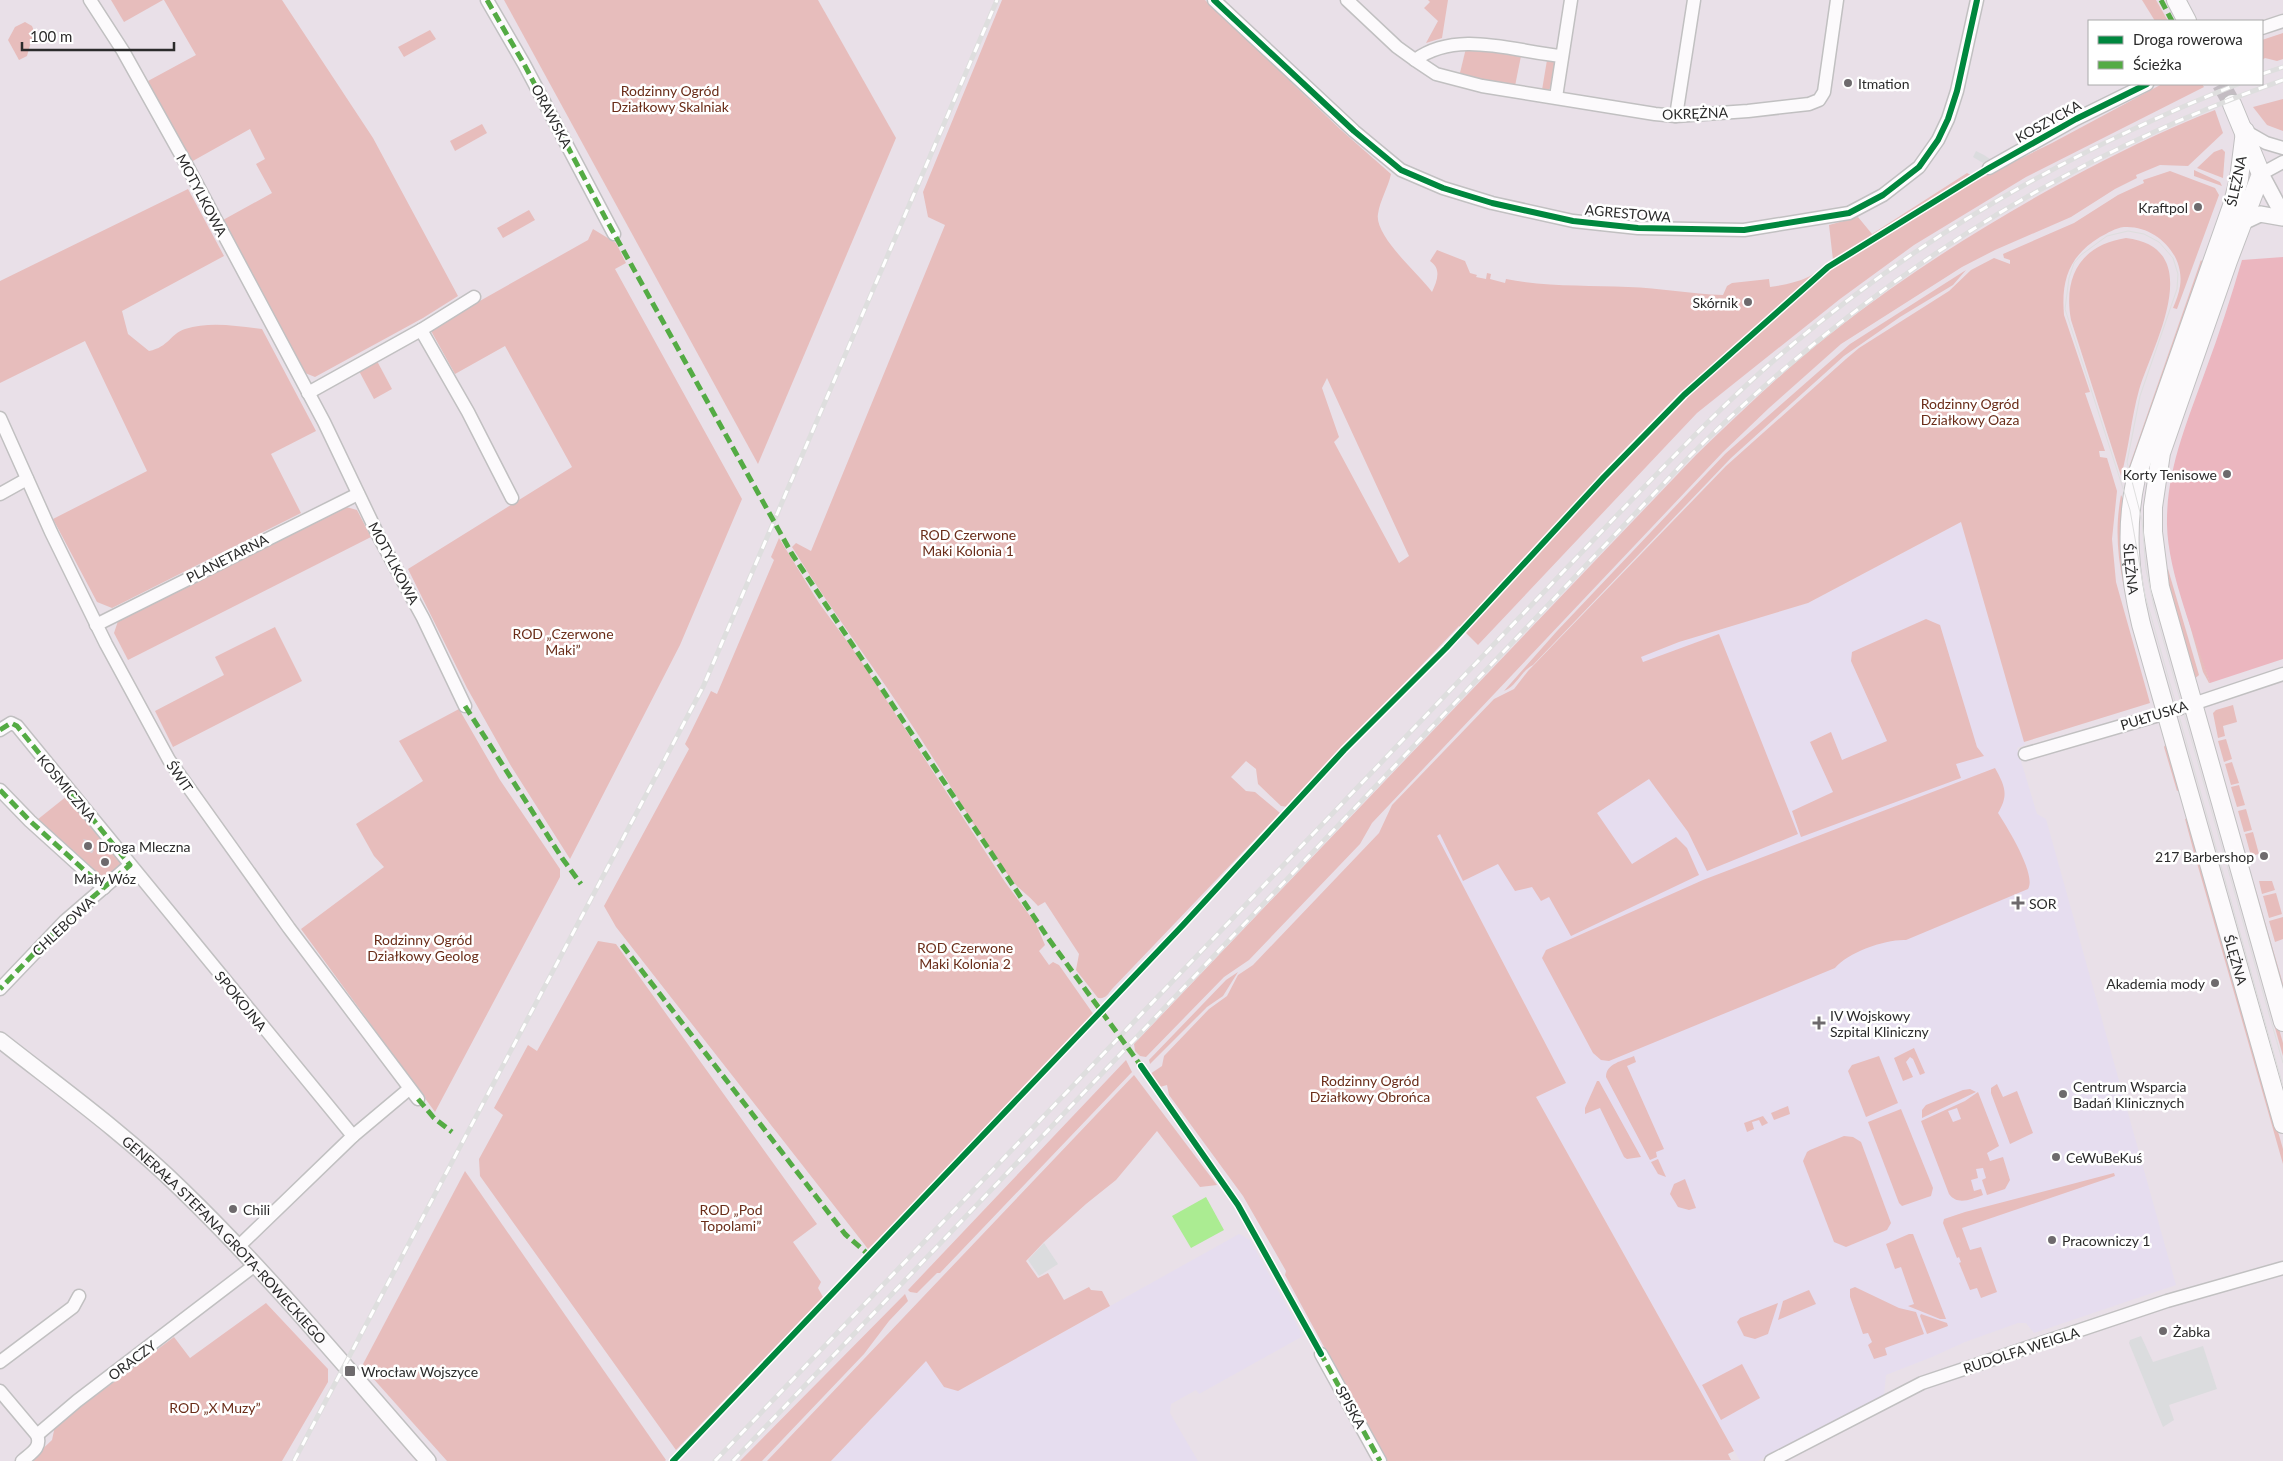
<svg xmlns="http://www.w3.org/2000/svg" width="2283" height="1461" viewBox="0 0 2283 1461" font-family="Lato,sans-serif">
<rect width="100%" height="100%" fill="#e9e0e8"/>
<g fill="#dbdcde">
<polygon points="1976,151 1984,155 1990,159 1983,163 1973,157"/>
<polygon points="1044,1243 1058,1264 1039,1276 1028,1260"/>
<polygon points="2141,1336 2153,1362 2203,1346 2217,1389 2169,1405 2174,1420 2163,1427 2129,1343 2130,1340"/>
</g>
<g fill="#e6ddef">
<polygon points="1961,522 2025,745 2017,748 2037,814 2046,819 2176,1285 2034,1333 2026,1323 2018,1323 1965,1342 1932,1357 1886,1375 1884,1395 1812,1433 1758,1461 1740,1461 1536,1097 1566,1083 1411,787 1478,718 1679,642 1808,603"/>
<polygon points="1239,1234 1250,1240 1303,1336 1199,1394 1196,1390 1171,1404 1170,1413 1198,1461 831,1461 927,1360 944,1387 958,1391"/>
</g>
<g fill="#e7bdbc" fill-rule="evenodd">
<polygon points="111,0 163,0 124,22"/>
<polygon points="164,0 282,0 373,138 458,296 423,318 315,377 305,373 223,220 272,193 256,164 265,159 250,129 191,162 148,81 196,55"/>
<polygon points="504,0 818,0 896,138 758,464"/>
<path d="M1002,0h203l135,129 51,45c-3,14 -11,26 -13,40 -4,22 41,60 54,78 5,-11 10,-23 -2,-31l7,-11 28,11 5,12 7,2 -1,2 10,2 1,-6 4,1 -1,5 15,4 1,-4c40,8 82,6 122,8 32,1 63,7 95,8l4,-9 5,-3 37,-4 1,8c28,-4 42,-9 63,-27l-4,-35 29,-8 14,17 95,-61 12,6 73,-36 110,-59h40l2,3 -178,90 -112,68 -74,54 -143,114 -219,232 -19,-19 -123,129 -48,52 -7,-1 -23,-22 -2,-15 -10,-8 -15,16 15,14 9,1 25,21 -168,176c-4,5 -6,10 -14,9l-22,-28 3,-16 -34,-52 -7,4c-8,-10 -19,-16 -27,-27 -34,-45 -61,-96 -92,-143 -41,-64 -87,-124 -127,-189l4,-4 15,8 134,-326 -17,-8 -5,-25zM1327,378l82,178 -10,7 -65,-121 5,-5 -17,-49z"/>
<polygon points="1428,0 1448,0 1442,38 1426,43 1438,21 1424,8 1430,2"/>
<polygon points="2142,0 2156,0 2168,21 2155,21"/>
<polygon points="25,22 32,26 34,31 27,56 19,60 8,40 15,27"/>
<polygon points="430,30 436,39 404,57 398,47"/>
<polygon points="2283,33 2283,59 2277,61 2265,58 2262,60 2262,40"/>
<polygon points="1466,48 1521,56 1515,86 1459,77"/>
<polygon points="1547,60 1555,62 1553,86 1547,91 1542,90"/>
<polygon points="2283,99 2283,131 2267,125 2253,107"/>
<path d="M2215,110l8,23 -35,33 -28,-1 -24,10 1,3 -22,11 -44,28 -76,33 -33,17 -121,77 -72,64 -46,44 -351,371 -12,21 -111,116 -25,17 -78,80 -6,-1 -5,-5 -1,-7 562,-589c46,-44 92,-89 143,-128 71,-55 147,-103 226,-146 48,-26 98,-51 150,-71z"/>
<polygon points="482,124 487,133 455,151 450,141"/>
<polygon points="2222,149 2225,152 2223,178 2197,168 2214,152"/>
<polygon points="2194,170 2220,182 2222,186 2194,176"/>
<path d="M2170,171l45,17 4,7 -42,114 -4,-1c3,-7 6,-15 7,-22 5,-31 -24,-61 -56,-59 -9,1 -16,6 -24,10 -31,19 -39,43 -36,78l26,77 -5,1 20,58h-6l1,6 7,1 10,33 -5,48 4,43 34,121 -126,39 -63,-220 -153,81 -129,39 -38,15 2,5 76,-28 79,200 -91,37 -19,-39 -39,-53 -52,34 35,51 44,-27 11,11 12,27 -128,61 -22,-39 -8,4 -9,-14 -17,4 -17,-27 -35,17 -23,-47 -3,2 129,247 -30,14 198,354 -6,3 3,6 -345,1 -101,-186 1,-4 -43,-75 -74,-101 -2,-10 -7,2 -10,-13 12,-8 2,-10 45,-47 18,-13 11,-21 15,-10 126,-132 13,-28 102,-106 20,-10 14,-18 198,-205 120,-107 13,-11 90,-57 22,-21 23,-12 16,6v-4l-6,-2 -1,-4 71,-31 44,-28 26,-12 -1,-3z"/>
<path d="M188,189l36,67 -102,55 6,23 21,17c20,-4 21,-17 36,-22 25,-8 52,-3 77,0l54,102 -45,23 30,59 -189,95 -15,-6 -44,-83 94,-48 -62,-130 -85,42v-102z"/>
<polygon points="529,210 535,220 503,238 497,228"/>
<polygon points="593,229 616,243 626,263 615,269 742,499 680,645 570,859 511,766 467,688 408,569 572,467 505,346 455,374 430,329 588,240"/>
<path d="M2126,238c83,10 26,108 13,152 -8,29 -10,58 -18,86l-50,-156c-8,-44 10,-75 55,-82z"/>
<polygon points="2201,260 2204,264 2131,473 2129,467"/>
<path d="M1966,270l-13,15 -53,32 -56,39 -113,102 -198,207c-12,6 -16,21 -29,26l53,-60 168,-177 125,-110z"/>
<polygon points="377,361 392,389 374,399 359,371"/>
<path d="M2121,495l4,7 9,127c-12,-47 -22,-86 -13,-134z"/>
<polygon points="346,507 357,510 371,537 128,660 114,633 118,621"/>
<polygon points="779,538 819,603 857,655 1005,882 1036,924 1045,945 1039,951 1049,965 1053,962 1059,965 1094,1015 939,1179 868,1249 616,927 604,906 689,749 685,744 711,691 717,694 774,560 771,557"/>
<polygon points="2168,569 2199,675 2193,680 2165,574"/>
<polygon points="2174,569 2210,683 2209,683 2203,672"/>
<polygon points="1926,619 1940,625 1977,747 1984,756 1956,764 1961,778 1801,837 1792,811 1833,792 1810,742 1831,732 1842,760 1887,741 1851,661 1852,652"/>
<polygon points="275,627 302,681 173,747 155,711 224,675 215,657"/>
<polygon points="2233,705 2237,722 2223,726 2225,736 2218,738 2213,713 2216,710"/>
<polygon points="459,709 500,780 560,869 560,877 435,1112 301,929 384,867 374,856 356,824 423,781 399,741"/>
<polygon points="2226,739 2232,759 2224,762 2218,741"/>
<polygon points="2167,742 2181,789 2177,791 2164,747"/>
<polygon points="2232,762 2239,783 2231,785 2225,764"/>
<path d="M1995,768c10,18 14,27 3,45 9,14 39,62 30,76l-122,51c-20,-1 -58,12 -71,28l-226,93 -8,-1 -8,-7 -51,-95 4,-8 157,-70z"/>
<polygon points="2209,782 2283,1043 2283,1056 2206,784"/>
<polygon points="2239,785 2245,805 2237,807 2231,787"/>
<polygon points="67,796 121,862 121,864 109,876 99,876 37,820"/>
<polygon points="2246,809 2252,830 2244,832 2238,811"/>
<polygon points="2188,818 2283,1149 2283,1164 2193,849 2185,819"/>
<polygon points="2253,832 2259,854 2251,856 2245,834"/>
<polygon points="2259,881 2272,881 2275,890 2262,894"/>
<polygon points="2254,884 2283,984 2283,999 2252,887"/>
<polygon points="2276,893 2282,914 2269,918 2263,896"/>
<polygon points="2283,917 2283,939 2275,942 2269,921"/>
<polygon points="598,941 616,944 817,1224 793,1242 821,1282 818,1288 823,1297 676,1450 480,1176 479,1159 503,1115 494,1108 528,1045 537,1051"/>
<polygon points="1238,972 1223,996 1207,1007 1150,1064 1149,1060 1226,980"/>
<polygon points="1914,1048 1925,1073 1920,1075 1913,1059 1910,1057 1906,1062 1913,1077 1903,1081 1894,1058"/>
<path d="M1634,1056l2,6 -9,4 37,83 -8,3 1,5 -7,3 -44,-83c0,-14 17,-16 28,-21z"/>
<polygon points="1879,1056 1898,1103 1866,1117 1848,1071 1852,1065"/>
<polygon points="1126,1060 1132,1072 940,1273 937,1273 917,1293 910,1292 908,1290"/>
<polygon points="1134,1075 1217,1185 1200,1187 1157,1131 1116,1180 1086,1204 1044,1242 1026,1261 1038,1278 1048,1273 1064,1300 1089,1287 1091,1290 1102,1291 1110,1306 958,1391 944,1387 926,1361 831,1461 767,1461"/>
<polygon points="1597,1081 1599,1081 1641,1157 1627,1159 1624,1157 1600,1108 1585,1114 1585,1108"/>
<polygon points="1997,1084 2003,1097 2017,1091 2033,1133 2010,1144 1991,1093 1991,1088"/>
<polygon points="1970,1089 1976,1092 1922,1118 1922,1110 1926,1105 1963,1090"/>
<path d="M1978,1092l21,54 -12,7 3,8 13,-4 7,23 -5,9 -18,6 -5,-15 4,-2 -3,-10 -7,1 2,9 -7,2 3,11 7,-2 2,6c-12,4 -25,11 -34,-1l-28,-73 44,-20zM1957,1108l4,11 -8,3 -5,-11z"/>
<polygon points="1788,1106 1790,1114 1774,1120 1771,1113"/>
<polygon points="1901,1109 1933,1188 1931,1196 1902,1206 1899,1203 1868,1122"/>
<polygon points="1763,1116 1768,1123 1762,1126 1759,1120 1752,1122 1754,1129 1747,1132 1744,1123"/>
<polygon points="1844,1136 1853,1137 1861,1142 1891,1223 1887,1230 1846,1247 1834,1242 1803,1161 1807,1152 1810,1150"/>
<polygon points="1658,1159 1666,1177 1658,1174 1651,1162"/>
<polygon points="465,1171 666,1460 665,1461 447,1461 362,1366"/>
<polygon points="2114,1173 2115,1176 1962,1228 1970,1250 1981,1247 1997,1292 1981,1298 1977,1288 1970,1290 1959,1263 1961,1262 1959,1257 1957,1258 1943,1223 1944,1219 1965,1212"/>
<polygon points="1685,1179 1696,1208 1689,1210 1678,1207 1670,1194 1674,1184"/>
<polygon points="1909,1234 1913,1234 1946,1319 1940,1319 1908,1306 1914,1304 1901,1267 1895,1269 1886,1244"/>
<polygon points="1855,1287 1899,1308 1916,1312 1924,1334 1885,1348 1887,1355 1874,1359 1868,1345 1872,1342 1868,1333 1863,1334 1850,1297 1850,1289"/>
<polygon points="1809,1290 1816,1304 1778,1320 1783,1301"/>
<polygon points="905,1294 908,1301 889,1321 864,1354 762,1461 740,1461"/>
<polygon points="266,1303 328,1369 328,1382 282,1461 30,1461 52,1440 55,1426 174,1337 190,1358"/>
<polygon points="1778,1303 1768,1334 1755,1339 1744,1336 1737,1322 1740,1318"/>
<polygon points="1921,1314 1947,1323 1948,1326 1927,1334 1920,1316"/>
<polygon points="1742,1364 1760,1398 1721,1420 1702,1385"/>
</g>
<path fill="#ebb6bf" d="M2283,257v402l-73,24c-15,-46 -42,-110 -43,-158 -1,-54 20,-103 38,-153 14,-37 26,-75 37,-112z"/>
<polygon fill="#d8d0d7" points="83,839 92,841 92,849 94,850 92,853 84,850 85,842"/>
<polygon fill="#abec92" points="1206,1197 1224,1230 1191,1248 1172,1216"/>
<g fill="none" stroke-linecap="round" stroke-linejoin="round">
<polyline stroke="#c3bcc2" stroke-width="18" stroke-dasharray="18 9" stroke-linecap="butt" points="2221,84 2232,104"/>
<g stroke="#c1c0c1" stroke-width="15">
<g id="minor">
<polyline points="90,0 123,51 185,162 324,422 380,539 423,618 465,706"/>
<polyline points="487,0 524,64 614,234"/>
<polyline points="1214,0 1354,131 1401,170 1443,188 1492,203 1573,221 1638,228 1744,230 1849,213 1883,195 1919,167 1938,140 1948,119 1957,91 1977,0"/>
<polyline points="1347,0 1397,47 1415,60"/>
<polyline points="2262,28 2283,21"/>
<path d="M1562,56c-47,-4 -104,-27 -147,4l21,14 46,12 173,28 21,2 72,-5 61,-7 10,-4 5,-8 13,-92"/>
<polyline points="1556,97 1571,0"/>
<polyline points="1676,116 1694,0"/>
<polyline points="2245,131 2266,143 2283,148"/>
<polyline points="1989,168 2076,119 2147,84"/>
<polyline points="2261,174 2283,162"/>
<polyline points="421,330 474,297"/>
<polyline points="308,393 421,330 468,412 512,498"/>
<polyline points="0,418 51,532 106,644 169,760 289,928 418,1099"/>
<polyline points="0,494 27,479"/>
<polyline points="96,625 358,494"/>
<polyline points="0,730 11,723 17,726 353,1136"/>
<polyline points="2025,754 2166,713 2283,674"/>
<polyline points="0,790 30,821 104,888"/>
<polyline points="0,989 65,921 130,865"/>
<polyline points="238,1247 353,1136 409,1089"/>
<polyline points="1321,1354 1380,1461"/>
<polyline points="0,1362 73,1307 79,1296"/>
<path d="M0,1391l37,44c5,13 -6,18 -15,26"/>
<polyline points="37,1435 77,1401 255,1265"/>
<polyline points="1771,1461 1922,1383 2167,1301 2283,1268"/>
</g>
</g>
<g stroke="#c1c0c1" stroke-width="18">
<g id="tertiary">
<polyline points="2261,174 2283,215"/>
<polyline points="2243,222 2260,214 2283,218"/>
<path id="s1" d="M0,1040c61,48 125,94 181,149 88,85 166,180 247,272"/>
</g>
</g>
<g stroke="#c1c0c1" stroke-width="20">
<g id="secondary">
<polyline points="2176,0 2187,21"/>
<polyline points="2232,104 2261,174 2228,261 2161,453 2153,507 2153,532 2160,587 2283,1022"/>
<path id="s2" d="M2245,131l-6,48 -6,24 -97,275c-11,50 -7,96 5,146l142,500"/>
</g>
</g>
<use href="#minor" stroke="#fcfafc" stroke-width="12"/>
<use href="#tertiary" stroke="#fcfafc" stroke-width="15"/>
<use href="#secondary" stroke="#fcfafc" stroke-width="18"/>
<polyline stroke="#dedede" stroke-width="1" points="2283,1063 2154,607 2146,569 2142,520 2127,462 2140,396 2177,289 2178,274 2173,258 2159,242 2144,234 2128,231 2107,236 2081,255 2074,263 2069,278 2065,309 2130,510 2145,595 2283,1086"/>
<g stroke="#dedede" stroke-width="5">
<g id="rail">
<polyline points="2262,74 2283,67"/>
<polyline points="294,1461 703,687 997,0"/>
<path d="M715,1461l908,-952c53,-55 105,-110 163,-159 135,-115 288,-201 452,-266"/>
<path d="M733,1461l957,-1005c172,-171 364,-295 593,-376"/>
</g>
</g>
<use href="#rail" stroke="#fff" stroke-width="3" stroke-dasharray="9" stroke-linecap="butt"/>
<g stroke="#54ab44" stroke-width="5" stroke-dasharray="10 5" stroke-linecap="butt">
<polyline points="487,0 524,64 607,221 792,554 1048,938 1144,1070"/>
<polyline points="2161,0 2172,21"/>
<polyline points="465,706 562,858 581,884"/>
<polyline points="0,730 11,723 17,726 130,865 65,921 0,989"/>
<polyline points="0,790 30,821 104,888"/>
<polyline points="622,945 845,1234 870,1256"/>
<polyline points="418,1099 434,1118 452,1132"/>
<polyline points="1320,1352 1380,1461"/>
</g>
<g stroke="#fff" stroke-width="9">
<g id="cycleway">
<polyline points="1214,0 1354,131 1401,170 1443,188 1492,203 1573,221 1638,228 1744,230 1849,213 1883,195 1919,167 1938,140 1948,119 1957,91 1977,0"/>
<polyline points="1141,1066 1238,1205 1321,1354"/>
<polyline points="673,1461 1183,925 1344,750 1446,648 1604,477 1684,395 1828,267 1989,168 2076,119 2147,84"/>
</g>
</g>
<use href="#cycleway" stroke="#00873e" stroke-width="6"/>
</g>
<g fill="#6e6a6d" stroke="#fff" stroke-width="2">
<circle cx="1848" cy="83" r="5"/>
<circle cx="2198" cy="207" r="5"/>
<circle cx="1748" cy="302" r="5"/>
<circle cx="2227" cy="474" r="5"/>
<circle cx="88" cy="846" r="5"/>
<circle cx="2264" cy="856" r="5"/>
<circle cx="105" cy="862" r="5"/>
<path d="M2015.5 895.5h5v5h5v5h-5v5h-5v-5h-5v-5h5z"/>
<circle cx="2215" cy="983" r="5"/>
<path d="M1816.5 1015.5h5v5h5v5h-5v5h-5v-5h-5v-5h5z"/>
<circle cx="2063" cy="1094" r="5"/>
<circle cx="2056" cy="1157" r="5"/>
<circle cx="233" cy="1209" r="5"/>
<circle cx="2052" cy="1240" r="5"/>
<circle cx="2163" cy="1331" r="5"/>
<rect x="344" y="1365" width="12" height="12" rx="2.5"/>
</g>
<g text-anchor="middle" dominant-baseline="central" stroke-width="5" stroke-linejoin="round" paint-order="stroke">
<g font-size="14" fill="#2b2b2b" stroke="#fff" text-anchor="start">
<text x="1858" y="83">Itmation</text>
<text x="2188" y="207" text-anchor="end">Kraftpol</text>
<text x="1738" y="302" text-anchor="end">Skórnik</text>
<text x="2217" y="474" text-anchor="end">Korty Tenisowe</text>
<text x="98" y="846">Droga Mleczna</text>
<text x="2254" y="856" text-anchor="end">217 Barbershop</text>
<text x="105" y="878" text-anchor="middle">Mały Wóz</text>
<text x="2029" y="903">SOR</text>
<text x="2205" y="983" text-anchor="end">Akademia mody</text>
<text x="1830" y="1015">IV Wojskowy<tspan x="1830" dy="16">Szpital Kliniczny</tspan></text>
<text x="2073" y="1086">Centrum Wsparcia<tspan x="2073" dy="16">Badań Klinicznych</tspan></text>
<text x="2066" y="1157">CeWuBeKuś</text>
<text x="243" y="1209">Chili</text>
<text x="2062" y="1240">Pracowniczy 1</text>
<text x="2173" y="1331">Żabka</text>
<text x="361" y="1371">Wrocław Wojszyce</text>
</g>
<g font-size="14" fill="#6a2d19" stroke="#fff">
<text x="670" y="90">Rodzinny Ogród<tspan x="670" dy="16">Działkowy Skalniak</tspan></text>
<text x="1970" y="403">Rodzinny Ogród<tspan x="1970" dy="16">Działkowy Oaza</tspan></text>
<text x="968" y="534">ROD Czerwone<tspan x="968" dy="16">Maki Kolonia 1</tspan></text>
<text x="563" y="633">ROD „Czerwone<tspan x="563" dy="16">Maki”</tspan></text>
<text x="423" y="939">Rodzinny Ogród<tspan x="423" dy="16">Działkowy Geolog</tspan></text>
<text x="965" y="947">ROD Czerwone<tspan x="965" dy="16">Maki Kolonia 2</tspan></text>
<text x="1370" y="1080">Rodzinny Ogród<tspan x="1370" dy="16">Działkowy Obrońca</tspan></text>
<text x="731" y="1209">ROD „Pod<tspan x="731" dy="16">Topolami”</tspan></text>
<text x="215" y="1407">ROD „X Muzy”</text>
</g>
<g font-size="14" fill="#2b2b2b" stroke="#fff">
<text transform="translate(1695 113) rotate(-2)">OKRĘŻNA</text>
<text transform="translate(552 116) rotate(62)">ORAWSKA</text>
<text transform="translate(2048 121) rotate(-29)">KOSZYCKA</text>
<text transform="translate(2236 181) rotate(-78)">ŚLĘŻNA</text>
<text transform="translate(202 195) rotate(62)">MOTYLKOWA</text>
<text transform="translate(1628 213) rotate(5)">AGRESTOWA</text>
<text transform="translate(227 558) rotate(-27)">PLANETARNA</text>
<text transform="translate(394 563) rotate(62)">MOTYLKOWA</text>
<text stroke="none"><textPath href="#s2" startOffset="456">ŚLĘŻNA</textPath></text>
<text transform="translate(2154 715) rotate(-17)">PUŁTUSKA</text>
<text transform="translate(180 776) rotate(56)">ŚWIT</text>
<text transform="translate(67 788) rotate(50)">KOSMICZNA</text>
<text transform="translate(63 926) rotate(-43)">CHLEBOWA</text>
<text stroke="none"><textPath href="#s2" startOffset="861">ŚLĘŻNA</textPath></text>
<text transform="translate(241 1001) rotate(51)">SPOKOJNA</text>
<text stroke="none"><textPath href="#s1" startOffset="301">GENERAŁA STEFANA GROTA-ROWECKIEGO</textPath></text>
<text transform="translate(2021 1350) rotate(-18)">RUDOLFA WEIGLA</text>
<text transform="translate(132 1360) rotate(-37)">ORACZY</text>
<text transform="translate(1351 1407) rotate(61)">SPISKA</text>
</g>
</g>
<rect x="2088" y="20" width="175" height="65" fill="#ffffff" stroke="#aaaaaa"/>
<rect x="2098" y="36" width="25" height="8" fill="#00873e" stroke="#aaaaaa"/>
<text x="2133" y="45" font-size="15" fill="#2b2b2b">Droga rowerowa</text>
<rect x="2098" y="61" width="25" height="8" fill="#54ab44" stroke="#aaaaaa"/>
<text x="2133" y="70" font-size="15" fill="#2b2b2b">Ścieżka</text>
<path d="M22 42v8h152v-8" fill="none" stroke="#2b2b2b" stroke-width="2.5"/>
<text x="30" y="42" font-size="15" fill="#2b2b2b" stroke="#ffffff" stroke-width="4" paint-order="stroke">100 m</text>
</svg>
